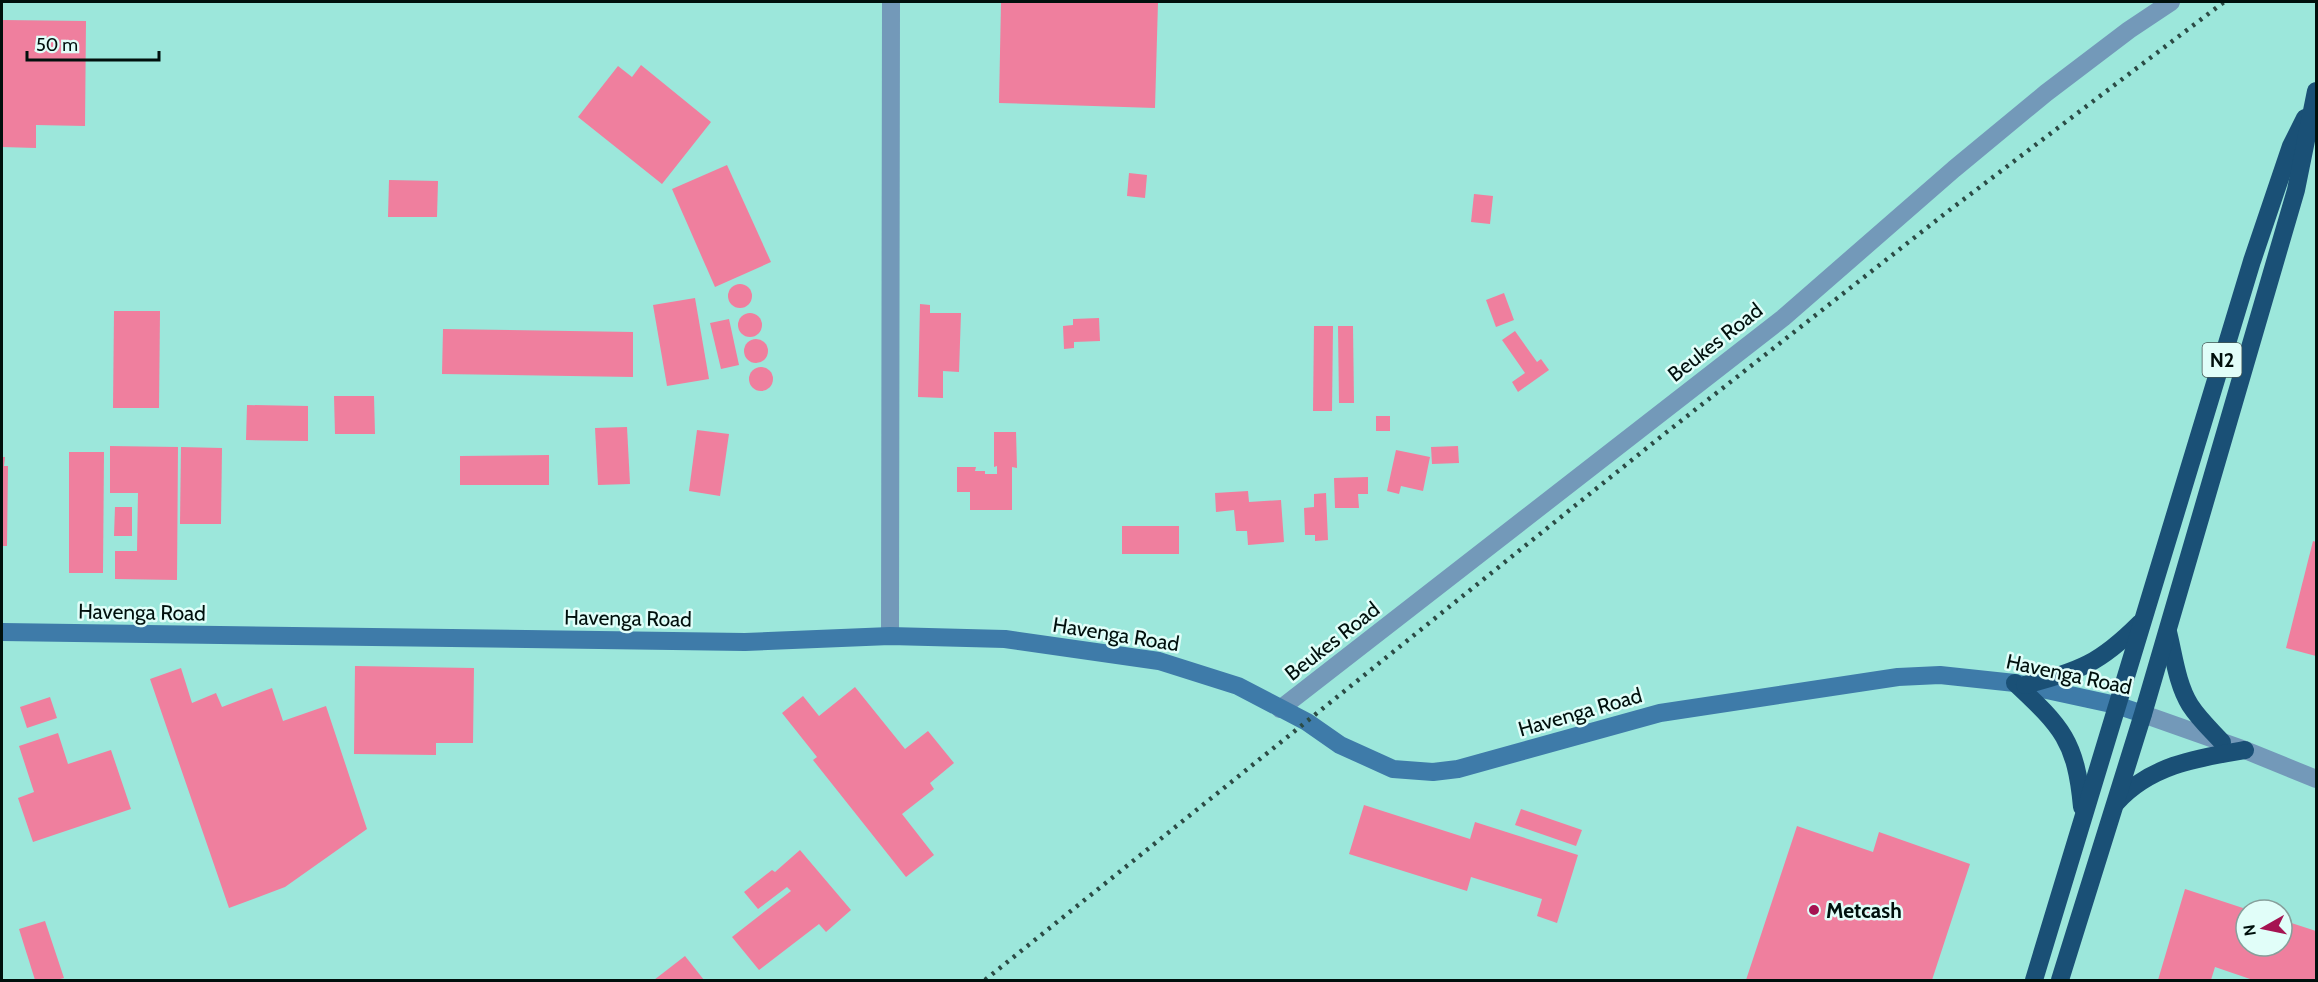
<svg xmlns="http://www.w3.org/2000/svg" width="2318" height="982" viewBox="0 0 2318 982" font-family="Cabin,sans-serif">
<rect width="100%" height="100%" fill="#9ce7db"/>
<g fill="#ef7f9e">
<polygon points="1001,2 1158,2 1155,108 999,103"/>
<polygon points="2,20 86,21 85,126 36,125 36,148 2,147"/>
<polygon points="641,65 711,122 662,184 578,117 618,66 632,77"/>
<polygon points="727,165 771,262 715,287 672,189"/>
<polygon points="1129,173 1147,175 1145,198 1127,196"/>
<polygon points="389,180 438,181 437,217 388,217"/>
<polygon points="1474,194 1493,196 1490,224 1471,222"/>
<circle cx="740" cy="296" r="12"/>
<polygon points="1504,293 1514,320 1496,327 1486,300"/>
<polygon points="695,298 709,379 667,386 653,305"/>
<polygon points="920,304 930,305 930,313 961,313 959,372 943,371 943,398 918,397"/>
<polygon points="114,311 160,311 159,408 113,408"/>
<circle cx="750" cy="325" r="12"/>
<polygon points="1099,318 1100,341 1074,342 1074,348 1064,349 1063,326 1073,325 1073,319"/>
<polygon points="729,319 739,365 721,369 710,323"/>
<polygon points="1314,326 1333,326 1332,411 1313,411"/>
<polygon points="1338,326 1353,326 1354,403 1339,403"/>
<polygon points="443,329 633,332 633,377 442,374"/>
<polygon points="1515,331 1537,362 1541,359 1549,370 1518,392 1512,382 1525,373 1502,340"/>
<circle cx="756" cy="351" r="12"/>
<circle cx="761" cy="379" r="12"/>
<polygon points="334,396 374,396 375,434 335,434"/>
<polygon points="247,405 308,406 308,441 246,440"/>
<rect x="1376" y="416" width="14" height="15"/>
<polygon points="627,427 630,484 598,485 595,428"/>
<polygon points="697,430 729,434 720,496 689,491"/>
<polygon points="994,432 1016,432 1017,468 1012,467 1012,510 970,510 970,492 957,492 957,467 976,467 975,471 985,471 985,474 997,474 997,466 994,467"/>
<polygon points="110,446 178,447 177,580 115,579 115,551 137,551 138,493 110,493"/>
<polygon points="1458,446 1459,463 1432,464 1431,447"/>
<polygon points="181,447 222,448 221,524 180,524"/>
<polygon points="1396,450 1430,457 1423,491 1401,486 1399,494 1387,491"/>
<polygon points="69,452 104,452 103,573 69,573"/>
<polygon points="549,455 549,485 460,485 460,456"/>
<polygon points="2,457 5,457 4,466 8,466 7,546 2,546"/>
<polygon points="1368,477 1368,494 1358,494 1359,508 1335,508 1334,478"/>
<polygon points="1248,491 1249,502 1281,500 1284,542 1248,545 1247,531 1236,531 1234,510 1216,512 1215,493"/>
<polygon points="1326,493 1328,540 1315,541 1315,535 1305,535 1304,508 1314,507 1314,494"/>
<polygon points="115,507 132,507 132,536 114,536"/>
<rect x="1122" y="526" width="57" height="28"/>
<polygon points="2313,541 2316,542 2316,656 2286,648"/>
<polygon points="355,666 474,668 473,743 436,743 436,755 354,754"/>
<polygon points="181,668 192,703 216,693 222,707 272,688 283,721 326,706 367,829 285,887 229,908 150,679"/>
<polygon points="855,687 905,749 928,731 954,763 930,783 934,789 902,814 934,855 906,877 813,760 817,757 782,713 803,696 819,716"/>
<polygon points="50,697 57,718 27,728 20,707"/>
<polygon points="58,733 68,764 111,750 131,809 33,842 18,798 34,792 19,746"/>
<polygon points="1364,805 1470,839 1475,822 1578,855 1557,923 1537,916 1542,899 1471,877 1467,891 1349,854"/>
<polygon points="1521,809 1582,830 1576,846 1515,825"/>
<polygon points="1797,826 1873,852 1879,832 1970,864 1932,980 1746,980"/>
<polygon points="800,850 851,910 826,932 819,924 759,970 732,937 791,891 787,887 758,909 744,892 772,870 775,872"/>
<polygon points="2185,889 2246,909 2246,946 2282,946 2282,920 2316,931 2316,980 2253,980 2215,967 2211,980 2158,980"/>
<polygon points="45,921 64,978 56,980 35,980 19,929"/>
<polygon points="685,956 704,980 654,980"/>
</g>
<g fill="none" stroke-linecap="round" stroke-linejoin="round">
<g stroke="#7399b9" stroke-width="18">
<polyline points="890,636 891,2"/>
<polyline points="1280,709 1783,318 1954,169 2046,93 2129,30 2171,2"/>
<polyline points="2143,714 2245,750 2316,779"/>
</g>
<polyline stroke="#3e7ba9" stroke-width="18" points="2,632 745,642 890,636 1005,639 1159,661 1238,686 1307,722 1340,745 1393,769 1433,772 1458,769 1660,713 1898,677 1940,675 2015,683 2116,705 2143,714"/>
<g stroke="#1a5076" stroke-width="18">
<path d="M2168,632c6,24 9,52 22,73 9,14 21,25 32,37"/>
<path d="M2015,683c47,44 61,58 67,124"/>
<path d="M2025,685c56,-15 74,-21 115,-62"/>
<path d="M2116,803c34,-38 81,-45 129,-53"/>
<polyline points="2034,980 2252,261 2291,146 2305,118"/>
<polyline points="2060,980 2143,714 2296,190 2316,91"/>
</g>
<polyline stroke="#2b4b45" stroke-width="4.5" stroke-dasharray="3 6" stroke-linecap="butt" points="985,980 1663,435 1947,212 2224,2"/>
</g>
<circle fill="#a51351" stroke="#e1fef9" stroke-width="2" cx="1814" cy="910" r="6"/>
<g text-anchor="middle" dominant-baseline="central" stroke-width="5" stroke-linejoin="round" paint-order="stroke">
<rect fill="#e1fef9" stroke="#445754" stroke-width="1.5" x="2202.5" y="343" width="39" height="34" rx="4.5"/>
<g font-size="20" font-weight="bold" fill="#00100d">
<text x="2222" y="360">N2</text>
</g>
<g font-size="21" fill="#00100d" stroke="#e1fef9">
<text transform="translate(1715 342) rotate(-38)">Beukes Road</text>
<text transform="translate(142 612) rotate(1)">Havenga Road</text>
<text transform="translate(628 618) rotate(1)">Havenga Road</text>
<text transform="translate(1116 634) rotate(9)">Havenga Road</text>
<text transform="translate(1332 641) rotate(-38)">Beukes Road</text>
<text transform="translate(2069 674) rotate(12)">Havenga Road</text>
<text transform="translate(1580 712) rotate(-16)">Havenga Road</text>
</g>
<g font-size="21" font-weight="bold" fill="#00100d" stroke="#e1fef9" text-anchor="start">
<text x="1826" y="910">Metcash</text>
</g>
</g>
<rect width="2318" height="982" fill="none" stroke="#00100d" stroke-width="6"/>
<g transform="translate(2264 928) rotate(261)"><circle r="28" fill="#e1fef9" stroke="#879f9b" stroke-width="1.5"/>
<path d="M0-4.5L10 22L0 15L-10 22Z" fill="#a51351"/>
<text y="-9" font-size="16" font-weight="bold" text-anchor="middle" fill="#00100d">N</text>
</g>
<path d="M27 51v9h132v-9" fill="none" stroke="#00100d" stroke-width="3"/>
<text x="36" y="51" font-size="18" fill="#00100d" stroke="#e1fef9" stroke-width="4.5" paint-order="stroke">50 m</text>
</svg>
